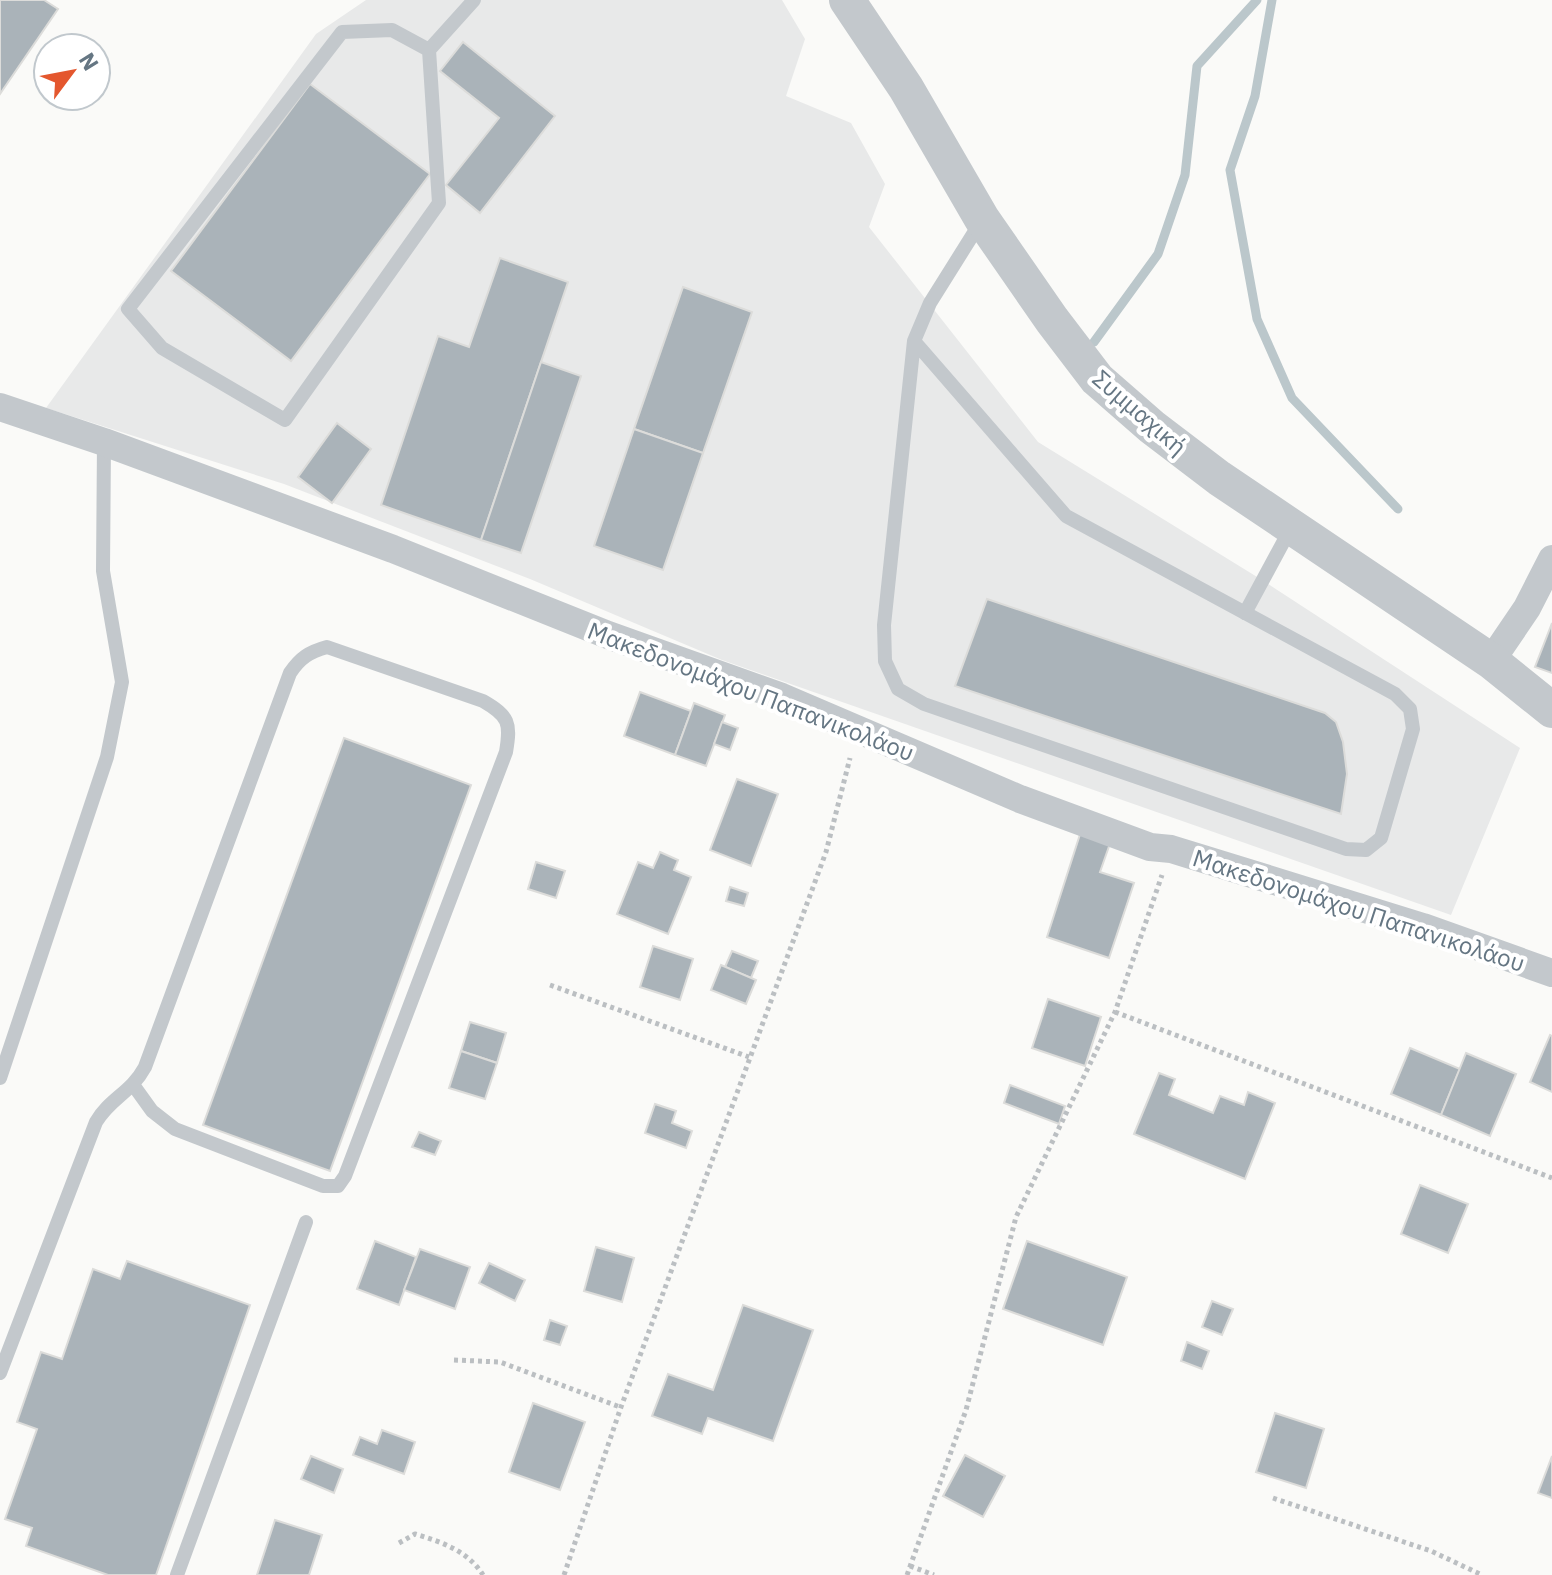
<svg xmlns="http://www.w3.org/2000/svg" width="1552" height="1575" viewBox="0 0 1552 1575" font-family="'IBM Plex Sans',sans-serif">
<rect width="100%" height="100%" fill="#fafaf8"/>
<polygon fill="#e8e9e9" points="366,0 782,0 805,39 786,96 851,123 885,184 869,227 1038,442 1262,580 1520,748 1451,915 722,660 530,579 284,484 46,408 316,34"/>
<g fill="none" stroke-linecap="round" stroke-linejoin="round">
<g stroke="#bbc7cb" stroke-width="9">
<polyline points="1272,0 1255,96 1230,170 1257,319 1292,398 1398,509"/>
<polyline points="1094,342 1158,254 1185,175 1197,66 1257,0"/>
</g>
</g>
<g fill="#aab3b9" stroke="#dcdcda" stroke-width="2">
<polygon points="0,0 44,0 58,9 0,94"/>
<polygon points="463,42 555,116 480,213 446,185 499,118 440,71"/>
<polygon points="310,84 430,174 291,361 171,271"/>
<polygon points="500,258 568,282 481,540 381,505 438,336 469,347"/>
<polygon points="683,287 752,312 703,453 634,429"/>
<polygon points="541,362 581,376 521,553 481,540"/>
<polygon points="337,423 371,449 332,503 298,477"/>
<polygon points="634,429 703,453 663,570 594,546"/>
<polygon points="987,599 1325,713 1336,722 1343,742 1347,774 1341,814 955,686"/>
<polygon points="1552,623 1552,673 1535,667"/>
<polygon points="640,692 691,711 675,755 624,736"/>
<polygon points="694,703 725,715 706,766 675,755"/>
<polygon points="722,722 738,728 730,750 714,744"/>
<polygon points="344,738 471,785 330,1171 203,1125"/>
<polygon points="737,779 778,794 751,866 710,850"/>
<polygon points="1083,825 1113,835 1100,872 1134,883 1109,958 1047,937"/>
<polygon points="660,852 678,860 674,870 691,877 668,934 617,914 638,862 653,868"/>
<polygon points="536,862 565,871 556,898 528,889"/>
<polygon points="730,887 748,893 744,906 726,901"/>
<polygon points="653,946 693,959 680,1000 640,987"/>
<polygon points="732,951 758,961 751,978 725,967"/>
<polygon points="721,965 756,980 746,1004 711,990"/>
<polygon points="1048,999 1101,1017 1085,1066 1032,1048"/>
<polygon points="470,1022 506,1033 497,1063 461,1051"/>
<polygon points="1550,1035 1552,1036 1552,1092 1530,1082"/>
<polygon points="1410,1048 1460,1069 1441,1115 1391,1094"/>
<polygon points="461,1051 497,1063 485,1099 449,1088"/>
<polygon points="1466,1053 1516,1074 1490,1136 1441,1115"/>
<polygon points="1159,1073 1175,1079 1169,1095 1213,1113 1220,1096 1244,1105 1248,1092 1275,1103 1245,1179 1134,1134"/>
<polygon points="1010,1085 1065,1106 1059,1124 1004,1103"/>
<polygon points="655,1104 676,1111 672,1123 692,1131 686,1148 645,1133"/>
<polygon points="419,1132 441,1141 435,1155 412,1147"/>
<polygon points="1420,1185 1468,1204 1448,1253 1401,1234"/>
<polygon points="375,1241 416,1257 399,1305 357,1289"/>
<polygon points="1027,1241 1127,1277 1103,1345 1003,1309"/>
<polygon points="596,1247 634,1258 622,1302 584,1291"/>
<polygon points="420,1249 470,1267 455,1309 404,1290"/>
<polygon points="127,1261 250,1305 156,1575 108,1575 26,1546 32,1528 5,1519 37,1429 17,1422 41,1352 62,1359 93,1269 120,1279"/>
<polygon points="489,1263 525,1280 515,1301 479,1283"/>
<polygon points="1212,1301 1233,1309 1222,1335 1202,1327"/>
<polygon points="743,1305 813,1330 773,1441 708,1418 702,1434 652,1416 668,1374 713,1390"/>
<polygon points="550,1320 567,1326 560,1345 544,1340"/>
<polygon points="1187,1342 1209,1351 1202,1369 1181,1361"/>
<polygon points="533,1403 585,1422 560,1490 509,1472"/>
<polygon points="1275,1413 1324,1429 1306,1488 1256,1472"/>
<polygon points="382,1430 415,1442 404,1474 353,1455 360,1437 377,1444"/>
<polygon points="965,1455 1005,1476 983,1517 943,1496"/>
<polygon points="311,1456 343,1469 334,1493 301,1479"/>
<polygon points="1552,1456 1552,1498 1538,1493"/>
<polygon points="275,1520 322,1535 309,1575 257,1575"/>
</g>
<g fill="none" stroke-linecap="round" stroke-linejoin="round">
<g stroke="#bbbfc2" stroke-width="5" stroke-dasharray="4 4" stroke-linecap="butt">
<polyline points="550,985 749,1057"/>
<polyline points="1115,1012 1552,1178"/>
<polyline points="454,1360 500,1362 620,1407"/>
<polyline points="1273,1498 1431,1551 1482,1575"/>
<path d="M399,1543l16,-9c27,8 53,17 68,41"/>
<polyline points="910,1566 934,1575"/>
<polyline points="564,1575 621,1407 826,852 850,758"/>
<polyline points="907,1575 966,1410 1016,1217 1115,1012 1162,875"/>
</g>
<g stroke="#c3c8cc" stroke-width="14">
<polyline points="429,50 392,30 342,32 128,309 162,348 285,420 439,203 429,50 474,0"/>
<polyline points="914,341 1066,516 1395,694 1410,709 1413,729 1381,838 1366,850 1346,849 924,704 898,689 885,661 884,625 914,341 930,303 982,220"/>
<polyline points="1245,613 1292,526"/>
<polyline points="0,1078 107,757 122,682 103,571 104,442"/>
<path d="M0,1373l96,-251c14,-24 35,-29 49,-55l145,-394c10,-15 19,-21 37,-26l156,54c26,15 28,22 23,51l-161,424 -7,10h-15l-148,-57 -23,-18 -18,-25"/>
<polyline points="177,1575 306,1222"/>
</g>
<g stroke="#c3c8cc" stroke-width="28">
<polyline points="0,407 104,442 393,549 608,635 782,697 1020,799 1150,847 1171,849 1423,927 1552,973"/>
<polyline points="1491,661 1527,608 1552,559"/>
</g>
<polyline stroke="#c3c8cc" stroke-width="36" points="847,0 906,88 982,219 1052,320 1097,379 1152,427 1219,478 1491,661 1552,710"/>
</g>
<g text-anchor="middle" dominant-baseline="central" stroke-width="8" stroke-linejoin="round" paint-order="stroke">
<g font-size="24" fill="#657683" stroke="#fff">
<text transform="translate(1140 412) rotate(41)">Συμμαχική</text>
<text transform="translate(751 691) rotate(21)">Μακεδονομάχου Παπανικολάου</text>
<text transform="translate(1359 910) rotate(18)">Μακεδονομάχου Παπανικολάου</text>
</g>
</g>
<g transform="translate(72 72) rotate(58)"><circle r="38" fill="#ffffff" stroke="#c1c8cd" stroke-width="2"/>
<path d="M0-6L14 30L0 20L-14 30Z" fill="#e4572e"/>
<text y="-12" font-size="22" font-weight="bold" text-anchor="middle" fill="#657683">N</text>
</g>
</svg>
